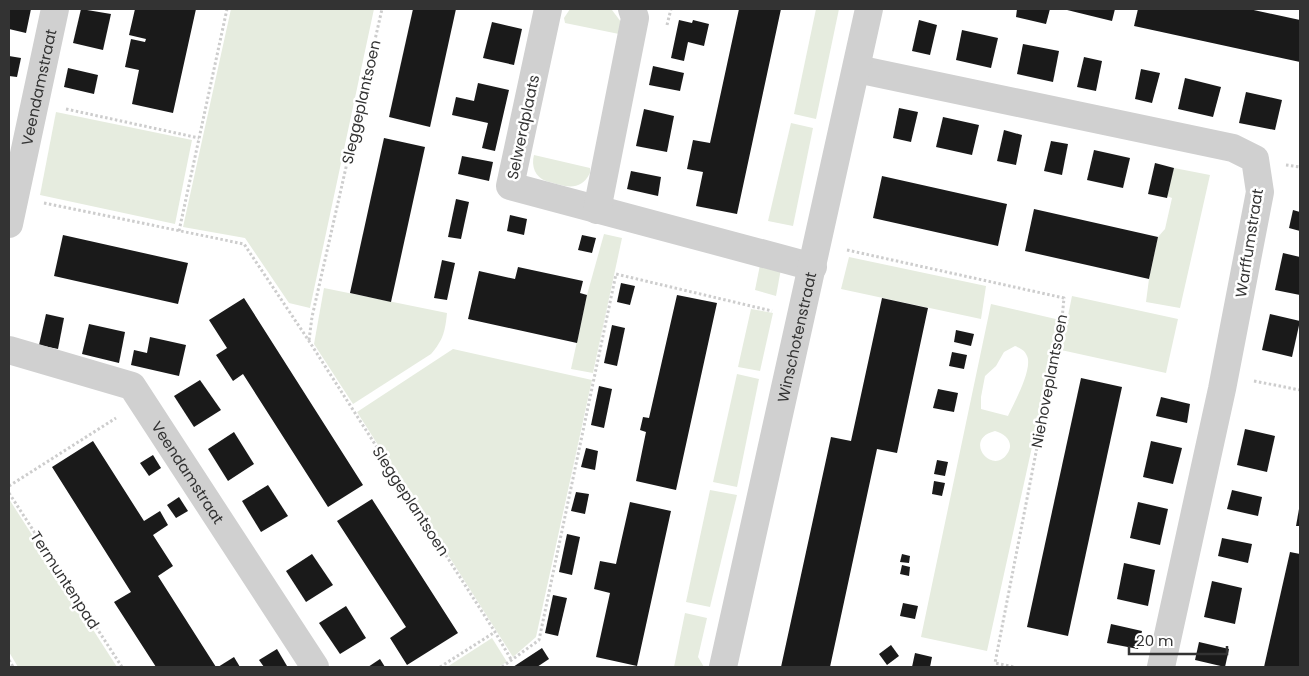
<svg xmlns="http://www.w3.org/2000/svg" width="1309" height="676" viewBox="0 0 1309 676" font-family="Poppins,sans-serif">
<rect width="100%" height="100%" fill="#fff"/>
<g fill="#e6ecdf" fill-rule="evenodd">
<polygon points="231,9 374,9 310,308 289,303 245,238 183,227"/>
<polygon points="570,9 612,10 621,22 619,34 565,23 564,18"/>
<polygon points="816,9 839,9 816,119 794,114"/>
<polygon points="56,112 192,140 175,224 40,195"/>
<polygon points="791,123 813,128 793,226 768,221"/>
<path d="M534,155l56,13v5c-10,20 -26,13 -44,8 -11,-4 -15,-15 -12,-26z"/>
<polygon points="1174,168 1210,175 1180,308 1146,302 1149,279 1158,237 1165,229 1172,198 1167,196"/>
<polygon points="604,234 622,238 593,373 571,369 587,295"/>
<polygon points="849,257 986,286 981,319 841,289"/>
<polygon points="761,260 781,269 776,296 755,290"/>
<path d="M324,288l123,25c-2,19 -4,27 -16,41l-78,50 -39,-60z"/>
<polygon points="1072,296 1178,319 1166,373 1061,350"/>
<path d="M991,304l69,16 -73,331 -66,-14zM1015,346c5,2 10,4 12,10 6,13 -13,47 -19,60l-27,-7v-12l4,-21 11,-10 8,-14zM995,431c11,3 20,12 12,23 -15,22 -45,-15 -12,-23z"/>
<polygon points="751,309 773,313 760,371 738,367"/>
<polygon points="453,349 592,380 536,637 513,657 357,412"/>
<polygon points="737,374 759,379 737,487 713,482"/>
<polygon points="710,490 737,495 710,607 686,602"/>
<polygon points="9,499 117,667 18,667 9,652"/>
<polygon points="685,613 707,618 698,657 704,667 674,667"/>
<polygon points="492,638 507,662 498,667 447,667"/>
</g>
<g fill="#1a1a1a">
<polygon points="9,9 31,9 26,33 9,29"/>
<polygon points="81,9 111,14 103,50 73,43"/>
<polygon points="135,9 152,10 153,9 196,9 173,113 132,104 139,70 125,67 131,39 145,42 146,39 129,35"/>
<polygon points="413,9 456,9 430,127 389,117"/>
<polygon points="739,9 781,9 737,214 696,206 703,172 687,169 693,140 710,143"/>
<polygon points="1017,9 1050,9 1046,24 1016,17"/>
<polygon points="1063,9 1115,9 1112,21"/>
<polygon points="1138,9 1249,9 1300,20 1300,62 1134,26"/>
<polygon points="679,20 692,23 693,20 709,24 704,46 688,42 684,61 671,58"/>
<polygon points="919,20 937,25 930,55 912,51"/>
<polygon points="492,22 522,29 514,65 483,58"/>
<polygon points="962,30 998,38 991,68 956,60"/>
<polygon points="1023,44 1059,51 1053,82 1017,74"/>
<polygon points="9,56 21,58 17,77 9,76"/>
<polygon points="1084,57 1102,61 1096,91 1077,87"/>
<polygon points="653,66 684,73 680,91 649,85"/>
<polygon points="68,68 98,75 94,94 64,87"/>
<polygon points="1141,69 1160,73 1152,103 1135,99"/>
<polygon points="1185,78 1221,87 1213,117 1178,109"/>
<polygon points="478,83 509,90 495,151 482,148 488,123 452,115 456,97 474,101"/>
<polygon points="1246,92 1282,100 1275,130 1239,123"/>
<polygon points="899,108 918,112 911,142 893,138"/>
<polygon points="644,109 674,116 667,152 636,146"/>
<polygon points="943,117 979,125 972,155 936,147"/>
<polygon points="1004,130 1022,135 1016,165 997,161"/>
<polygon points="384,138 425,147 391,302 350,293"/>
<polygon points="1051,141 1068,144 1062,175 1044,171"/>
<polygon points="1094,150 1130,158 1123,188 1087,180"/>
<polygon points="462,156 493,162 489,181 458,174"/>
<polygon points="1155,163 1174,168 1167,198 1148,194"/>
<polygon points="631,171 661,177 658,196 627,189"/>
<polygon points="882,176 1007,204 998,246 873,218"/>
<polygon points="456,199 469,202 461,239 448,237"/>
<polygon points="1034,209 1158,237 1149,279 1025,251"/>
<polygon points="1293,210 1300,212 1300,231 1289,228"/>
<polygon points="510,215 527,219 524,235 507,231"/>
<polygon points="63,235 188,263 178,304 54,276"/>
<polygon points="582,235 596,238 592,253 578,250"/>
<polygon points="1283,253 1300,257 1300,295 1275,290"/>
<polygon points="442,260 455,263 447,300 434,298"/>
<polygon points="518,267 583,281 580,293 587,295 577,343 468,319 479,271 515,279"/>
<polygon points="621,283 635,286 630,305 617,302"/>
<polygon points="677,295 717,303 676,490 636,481 646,432 640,430 643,417 649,418"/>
<polygon points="244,298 363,485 328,507 243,374 233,381 216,355 227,348 209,320"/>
<polygon points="882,298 928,308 897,453 877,449 830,667 781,667 831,437 851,441"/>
<polygon points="46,314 64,318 58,349 39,345"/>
<polygon points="1270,314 1300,321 1292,357 1262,350"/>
<polygon points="89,324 125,332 119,363 82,354"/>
<polygon points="612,325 625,328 617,366 604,363"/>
<polygon points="956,330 974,334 971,346 954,342"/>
<polygon points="150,337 186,345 179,376 131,365 134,350 147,353"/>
<polygon points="952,352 967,355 964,369 949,366"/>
<polygon points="1081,378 1122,387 1068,636 1027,627"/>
<polygon points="200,380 221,410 194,427 174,396"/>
<polygon points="599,386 612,389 604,428 591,425"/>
<polygon points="938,389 958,393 954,412 933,408"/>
<polygon points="1161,397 1190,404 1187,423 1156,416"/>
<polygon points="1245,429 1275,436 1267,472 1237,465"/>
<polygon points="234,432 254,464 228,481 208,449"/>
<polygon points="93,441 144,521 160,511 168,525 153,535 173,566 158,576 216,667 156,667 114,602 131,592 52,467"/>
<polygon points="1151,441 1182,448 1173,484 1143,477"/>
<polygon points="586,448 598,451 595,470 581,467"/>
<polygon points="153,455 161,468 149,476 140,463"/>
<polygon points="937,460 948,462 945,476 934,474"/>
<polygon points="934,481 945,483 942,496 932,494"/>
<polygon points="268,485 288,516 261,532 242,501"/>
<polygon points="1232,490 1262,497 1258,516 1227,509"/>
<polygon points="576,492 589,494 585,514 571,511"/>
<polygon points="179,497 188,511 176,518 167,505"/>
<polygon points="372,499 458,633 407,665 390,638 406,627 337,521"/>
<polygon points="630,502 671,511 637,666 596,657 610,593 594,589 600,561 616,564"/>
<polygon points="1138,502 1168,509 1160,545 1130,538"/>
<polygon points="1299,509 1300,509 1300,526 1296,526"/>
<polygon points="567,534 580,537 572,575 559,572"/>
<polygon points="1222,538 1252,544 1248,563 1218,556"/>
<polygon points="1290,552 1300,554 1300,667 1264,667"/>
<polygon points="312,554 333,585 306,602 286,571"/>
<polygon points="902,554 910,556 909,563 900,562"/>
<polygon points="1124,563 1155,570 1148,606 1117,599"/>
<polygon points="902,565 910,567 909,576 900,574"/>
<polygon points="1212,581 1242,588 1235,624 1204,617"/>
<polygon points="553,595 567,598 558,636 545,633"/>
<polygon points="903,603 918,606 915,619 900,616"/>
<polygon points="346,606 366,638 340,654 319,623"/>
<polygon points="1111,624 1142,631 1138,649 1107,643"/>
<polygon points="1199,642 1229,649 1225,667 1195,660"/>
<polygon points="891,645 899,656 887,665 879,654"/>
<polygon points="542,648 549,659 537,667 513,667"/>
<polygon points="277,649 287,666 285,667 264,667 259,660"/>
<polygon points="915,653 932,657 930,667 912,667"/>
<polygon points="234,657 240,667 218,667"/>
<polygon points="380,659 385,667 368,667"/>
</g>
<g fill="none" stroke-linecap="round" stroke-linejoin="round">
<g stroke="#cdcdcd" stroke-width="3" stroke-dasharray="2.5 2.5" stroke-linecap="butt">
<polyline points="667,25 671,9"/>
<polyline points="66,109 199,138"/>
<polyline points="1286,165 1300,167"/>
<polyline points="44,203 244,244 309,341 495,632 512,661"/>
<polyline points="179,231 227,9"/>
<polyline points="847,250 1064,298 1062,319 995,663 1014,667"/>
<polyline points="309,340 312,317 382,9"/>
<polyline points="1254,381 1300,390"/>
<polyline points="9,486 116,418"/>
<polyline points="9,493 122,667"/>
<polyline points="9,660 13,667"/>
<polyline points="440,667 495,632"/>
<polyline points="502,667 539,640 616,274 772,311"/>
</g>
<g stroke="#d0d0d0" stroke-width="28">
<polyline points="548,9 510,186 813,267"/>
<polyline points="857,69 1233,148 1255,159 1260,192 1222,389 1161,667"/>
<polyline points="597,210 635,18 632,9"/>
<path id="s1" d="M9,224l46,-215"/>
<path id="s2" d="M9,350l123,36 183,281"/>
<path id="s3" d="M723,667l146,-658"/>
</g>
</g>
<g text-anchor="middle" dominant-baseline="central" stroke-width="5" stroke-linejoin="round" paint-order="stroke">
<g font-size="15" fill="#333" stroke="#fff">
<text stroke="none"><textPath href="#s1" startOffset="140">Veendamstraat</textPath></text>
<text transform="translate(361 102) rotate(-77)">Sleggeplantsoen</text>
<text transform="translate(523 127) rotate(-78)">Selwerdplaats</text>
<text transform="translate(1249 243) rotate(-81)">Warffumstraat</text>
<text stroke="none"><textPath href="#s3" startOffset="338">Winschotenstraat</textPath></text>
<text transform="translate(1049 381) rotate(-79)">Niehoveplantsoen</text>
<text stroke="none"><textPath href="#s2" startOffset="231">Veendamstraat</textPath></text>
<text transform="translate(411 501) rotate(57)">Sleggeplantsoen</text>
<text transform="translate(65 580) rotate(57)">Termuntenpad</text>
</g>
</g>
<rect width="1309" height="676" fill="none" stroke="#333333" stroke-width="20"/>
<path d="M1129 646v8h98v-8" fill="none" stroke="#333333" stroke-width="2.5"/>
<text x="1136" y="646" font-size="15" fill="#333333" stroke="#ffffff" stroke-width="4" paint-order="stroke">20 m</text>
</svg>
